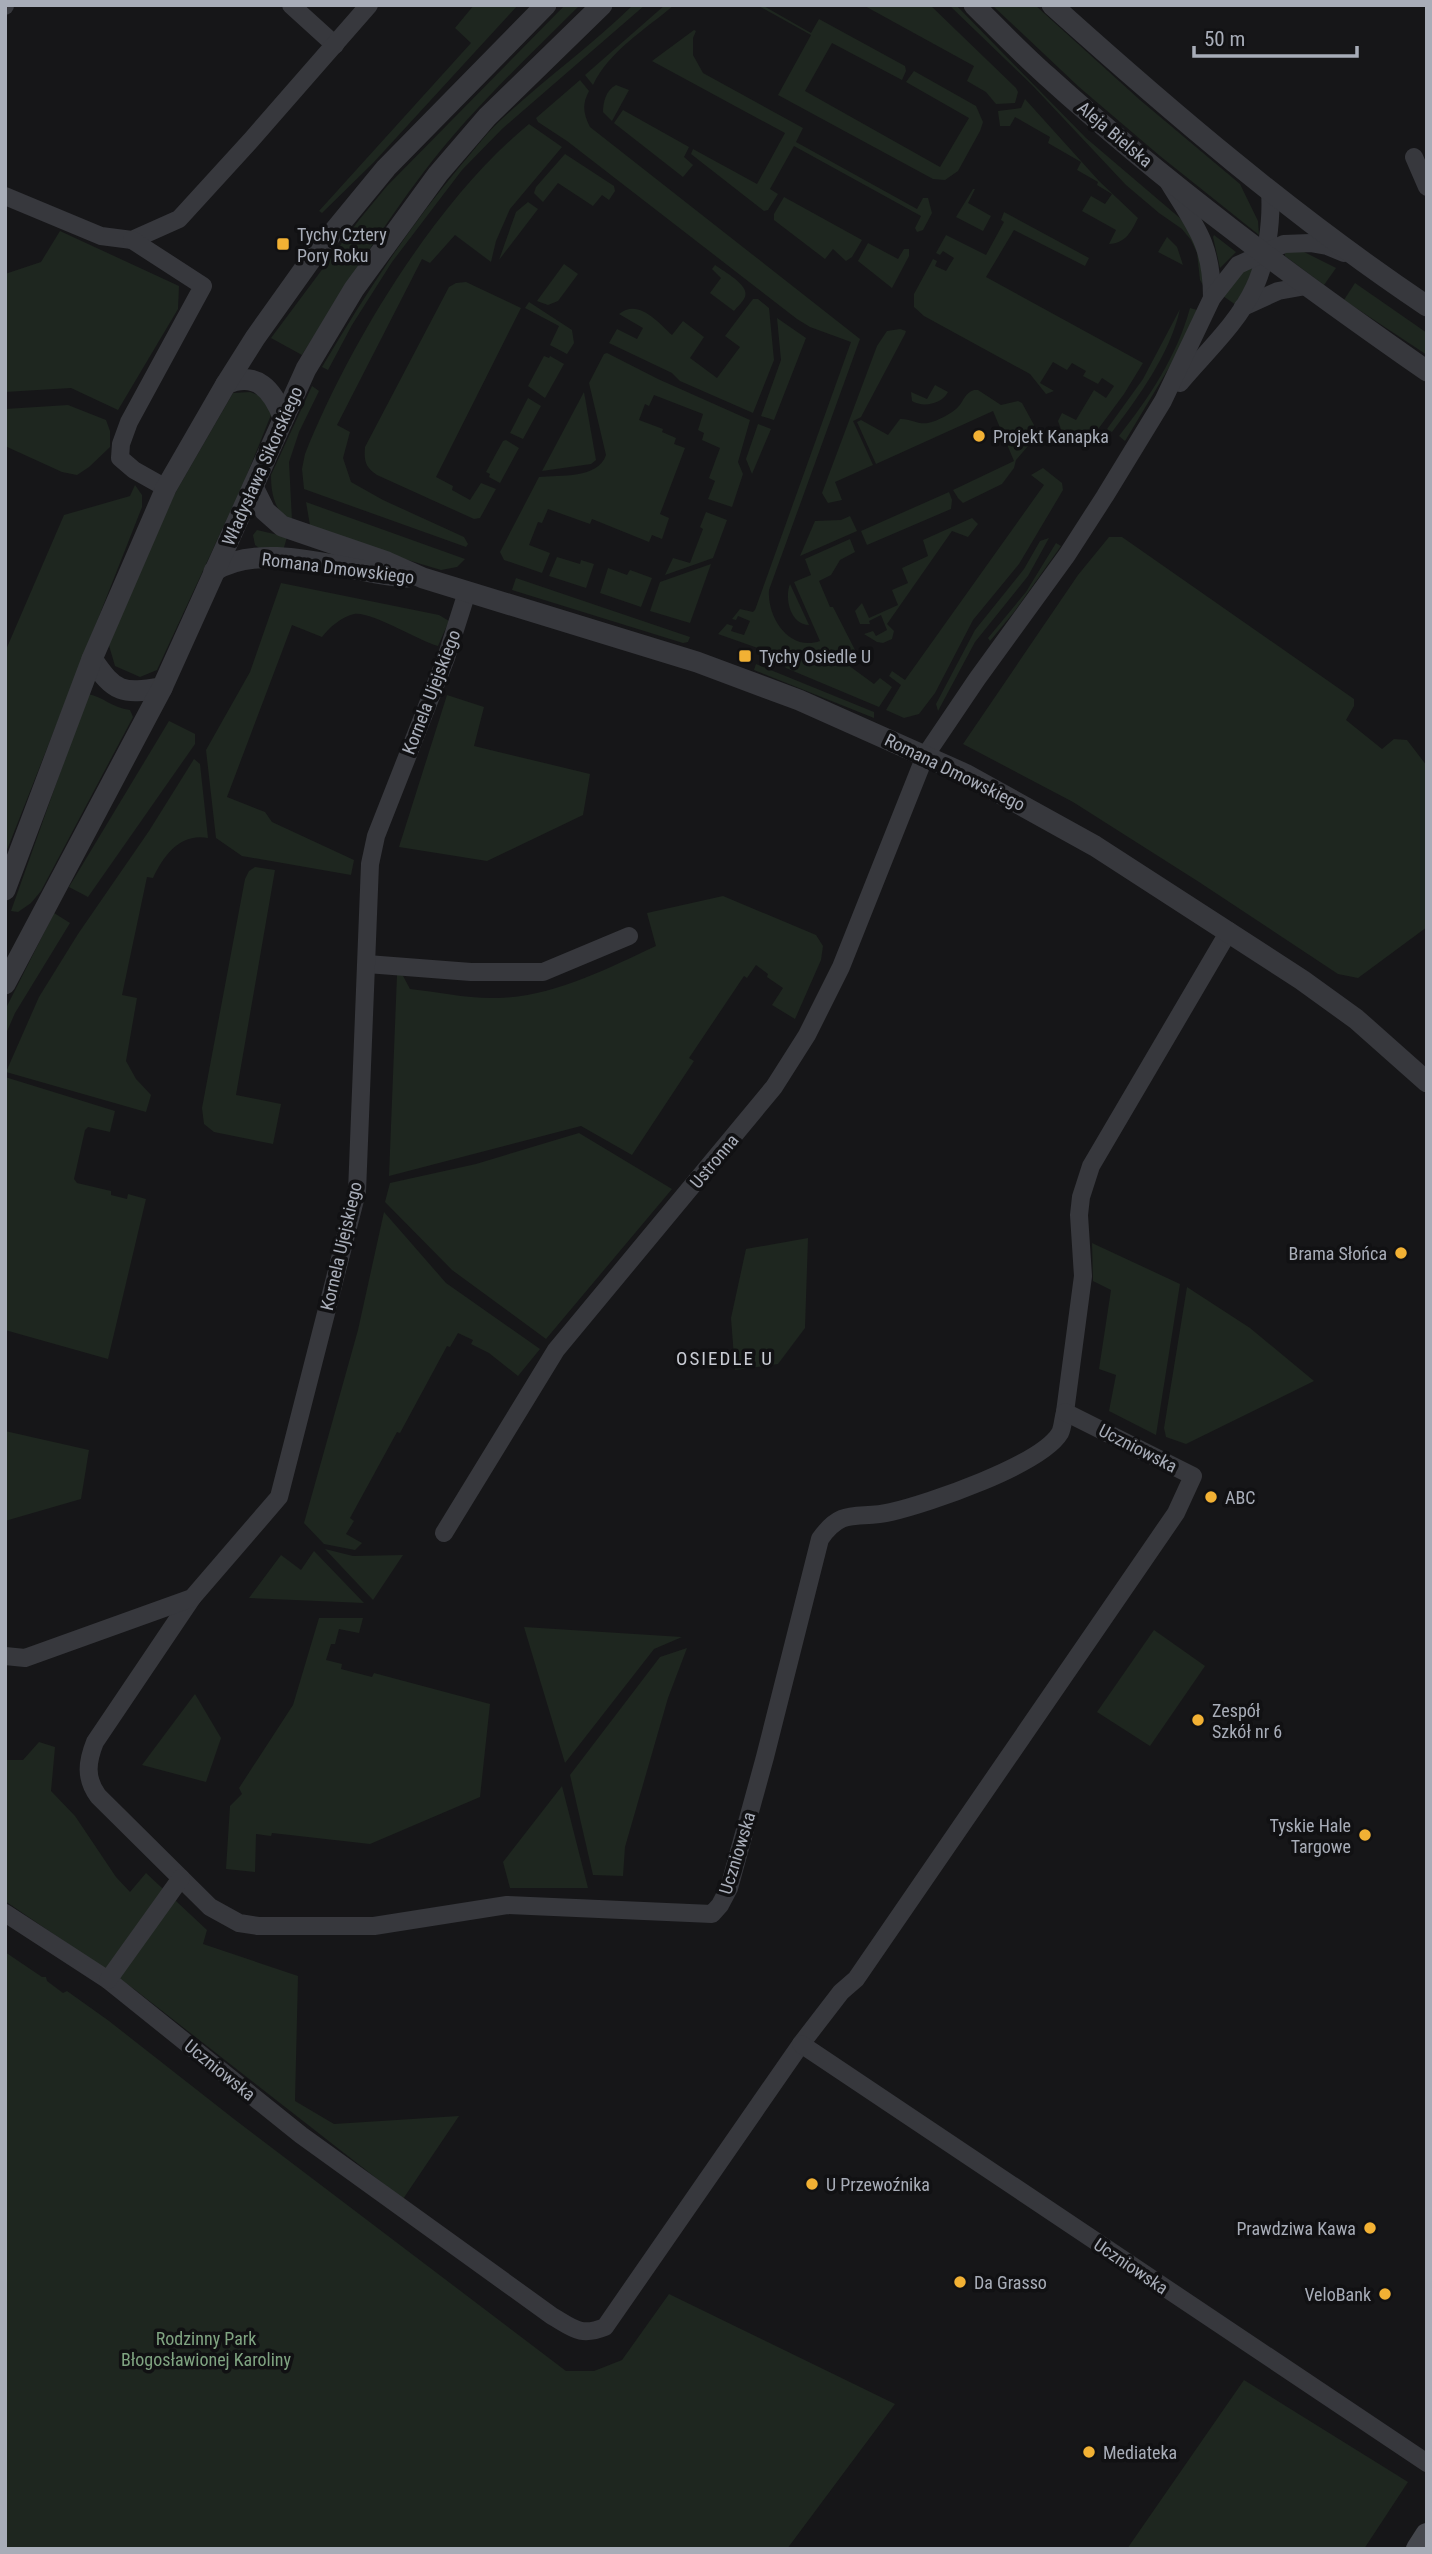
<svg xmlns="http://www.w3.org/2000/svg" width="1432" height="2554" viewBox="0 0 1432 2554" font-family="'Roboto Condensed',sans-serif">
<rect width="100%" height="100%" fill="#161618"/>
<g fill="#1e261f">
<polygon points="474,5 518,5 374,162 322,213 319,211 471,43 455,28"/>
<path d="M565,5h15c-54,54 -111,107 -157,168 -44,58 -82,121 -121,182l-31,-17 88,-118 28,-34z"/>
<path d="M633,5h12l-143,124 -40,41 -70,92 -40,63 -24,45 -6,-3c42,-71 86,-139 139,-202 14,-16 27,-34 43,-48 42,-39 88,-72 129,-112z"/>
<path d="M665,5h9c-28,24 -65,46 -81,80l-8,-10z"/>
<polygon points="757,5 762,5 811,33 819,19 905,66 906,71 902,80 832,43 805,91 940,167 969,118 906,82 914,71 976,106 983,122 980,131 958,171 945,180 933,179 778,95 811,35"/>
<polygon points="863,5 930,5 1016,88 1018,92 1015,103 996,104 986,92 967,81 974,66"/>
<path d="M949,5h7l130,133 95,81c15,19 21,42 22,66l-3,-5 -3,-27 -6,-13 -9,-11 -23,-16 -33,-28 -94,-100z"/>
<polygon points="992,5 1035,5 1140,100 1240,184 1258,221 1259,235 1160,156 1079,87"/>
<polygon points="694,30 696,31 693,38 693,55 703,73 803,128 796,142 917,209 923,198 928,198 932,213 923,230 917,232 915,228 921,216 794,146 770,189 778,194 768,210 764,211 691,154 693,149 757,184 785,133 652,61"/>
<path d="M580,80l9,11c-7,13 -6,22 1,36l270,212 -91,251c-2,27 20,62 51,51l-26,-59 17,-7 -6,-16 45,-20 5,13 -15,8 -9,15 -12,6 11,26h3l21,41 2,4 -8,13 26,19 6,-6 12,9 -13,20 -93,-39 -14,-15 -54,-19 9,-10 6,2 -2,5 13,4 6,-14 -12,-5 -2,4 -4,-1 8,-10 13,3 2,-2 96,-268 -41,-15 -13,-8 -230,-178 -29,-19 -2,-4z"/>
<path d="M616,85l13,5 -17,31 -9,-9c0,-10 3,-22 13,-27z"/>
<path d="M1025,99l74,82 39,37c-7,14 -12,25 -29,26l7,-14 -34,-19 9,-15 14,8 7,-10 -15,-9 1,-3 -21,-12 4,-8 -33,-19 2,-6 -35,-20 -5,9h-10l-2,-15 23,-3z"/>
<polygon points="623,110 689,147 684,157 693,165 683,177 614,123"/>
<path d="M529,124l33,23 -52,62 -14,32 -5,21 -36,-27 -25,28 -8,-4 -85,166 13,7 -7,26 8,24 32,18 81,37 4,7 -2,3 -162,-58 -2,-20 3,-15c44,-110 131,-254 224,-330z"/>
<polygon points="565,154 614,186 615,191 609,200 602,195 593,206 558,183 543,202 534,193 536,187"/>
<polygon points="973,189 975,189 968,203 991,216 983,231 956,217"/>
<polygon points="784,197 862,240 852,257 846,261 833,249 825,259 774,220 774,214"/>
<polygon points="528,202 538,209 499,260 516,212"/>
<polygon points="1004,212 1089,258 1085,266 1014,230 986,277 1143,363 1124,394 1093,436 1081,431 1062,432 1058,421 1062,413 1076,420 1094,390 1106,398 1114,386 1102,378 1098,384 1083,376 1086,371 1072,363 1067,370 1053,362 1040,383 1054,391 1046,394 1030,374 924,316 914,307 914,294 933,259 937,261 935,266 946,271 954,258 943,251 940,255 936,253 946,235 986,255 1004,222 1001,220"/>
<polygon points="60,231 179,286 178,309 118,410 71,388 5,392 5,274 41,262"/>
<polygon points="1214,235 1236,252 1220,268 1213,237"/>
<polygon points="1167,237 1177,247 1183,265 1158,252"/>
<polygon points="868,243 898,259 904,249 909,249 909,256 892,288 858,261"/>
<polygon points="1285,251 1304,252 1336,268 1324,285 1285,256"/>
<polygon points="564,264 578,274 558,301 548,305 537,301"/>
<path d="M715,265c8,6 35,20 30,32 -2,5 -8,10 -11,14l-24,-18 11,-15 -9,-9z"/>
<polygon points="1246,265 1254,268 1236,305 1223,296"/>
<path d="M466,282l55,26 -85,169 17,9 -1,4 18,10 11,-17 15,6 -16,29 -6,1 -97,-44c-12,-8 -13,-14 -12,-28l84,-160 7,-4z"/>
<polygon points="1355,283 1427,333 1427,355 1344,300"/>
<path d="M753,299h5l11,9 5,52 -21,53 -73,-32 -8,-8 -63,-30 8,-14 20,10 6,-11 -24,-14c19,-16 39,8 53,21l11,-14 21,16 -14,21 27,20 23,-31 -15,-11z"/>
<polygon points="529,302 572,330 574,343 567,354 550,345 559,326 525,308"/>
<path d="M1190,308l7,2 -24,51 -48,80 -6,-5c30,-38 58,-80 71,-128z"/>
<path d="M1180,309c-10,45 -41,87 -68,123l-5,-3 36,-50z"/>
<polygon points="777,318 806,338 774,420 761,416 781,360"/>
<polygon points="900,329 906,331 905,334 861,417 853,421 873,465 835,482 842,500 828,503 822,493 877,346 887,331"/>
<path d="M607,353l51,26 92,41 -12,42 5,12 -11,33 -24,-8 7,-18 -6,-3 11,-30 -18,-8 2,-7 -6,-3 5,-16 -49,-19 -5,11 -4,-2 -6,16 24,9 -1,3 14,6 -2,6 11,4 -25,66 9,4 -7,21 -10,-4 -3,7 -57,-23 -2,5 -42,-15 -6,14 -4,-1 -9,23 21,8 -8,20 -38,-13 -4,-8 39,-75c21,-2 59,2 67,-22l-17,-72 15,-29z"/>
<polygon points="544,356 549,358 550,356 564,364 545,398 528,386"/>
<path d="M935,385l13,7c-6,12 -25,16 -36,9l-1,-9 16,7z"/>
<path d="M312,386l7,5 -20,41 -10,30 3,58c-18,-7 -21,-28 -21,-45z"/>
<path d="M974,390h4l23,15 17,-4 4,2 12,22v14l-18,21 -2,8 -12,16 -39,19 -5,-5 -5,-8 61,-29 -21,-50 -117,53 -19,-42 4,-2 27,15 12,-16c10,-1 18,6 28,4 9,-2 24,-9 31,-17 5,-6 6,-13 15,-16z"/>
<polygon points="250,392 266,398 271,415 244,482 157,670 140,677 115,666 108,642 174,495 233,393"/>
<polygon points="584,392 596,460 591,464 542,471"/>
<polygon points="528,398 541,406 523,439 510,433"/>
<polygon points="68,405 106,420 110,431 110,447 89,467 77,475 62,472 5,446 5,409"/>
<polygon points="758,424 771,429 752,474 746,459"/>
<polygon points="506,440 519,448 500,483 489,477 490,474 486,472 503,441"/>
<polygon points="1043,468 1062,483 1063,490 1019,564 973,620 935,693 919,714 904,718 886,710 901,685 889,676 892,671 905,680 1044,485 1031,475"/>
<polygon points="135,485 142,495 142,507 5,855 5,652 64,515 130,496"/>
<polygon points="949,492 952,500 951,509 867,545 861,531"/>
<polygon points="306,502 465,559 457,567 441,570 311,531"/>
<polygon points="706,512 727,520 713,558 665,575 673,558 690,563 703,529 700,527"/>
<polygon points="850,516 857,531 800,556 815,521 841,520"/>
<polygon points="972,518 978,524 968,537 952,531 887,624 894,631 892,639 883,643 877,642 864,634 873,631 876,636 887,630 881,615 869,621 870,624 860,624 855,611 862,603 869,618 898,605 892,590 908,583 902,568 928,556 923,540"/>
<polygon points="257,530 287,537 283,551 259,548 255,545 253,535"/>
<polygon points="1109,537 1122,537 1354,699 1354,706 1346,720 1382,749 1394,739 1407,740 1427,766 1427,927 1358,978 1338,974 1199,882 1073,802 963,744 1078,575"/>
<polygon points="1049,538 1028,576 975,642 938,711 936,704 975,630 1024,569 1040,541"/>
<polygon points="1056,543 1061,546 1014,612 990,641 988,638 1026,592"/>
<polygon points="557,557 580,564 581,560 594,564 586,588 549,576"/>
<polygon points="711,564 690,623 650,611 660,582"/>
<polygon points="608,568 627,575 630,570 652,578 641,607 600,593"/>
<polygon points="516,578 690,637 688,642 683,643 512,590"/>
<path d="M281,583l158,32 10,6 -11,25c-21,-6 -67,-35 -84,-32 -13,3 -24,13 -32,23l-30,-12 -65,172 38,15 7,10 82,38 -3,15 -109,-19 -26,-18 -10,-88 44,-78z"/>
<path d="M790,584l19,41c-18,0 -25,-26 -19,-41z"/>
<polygon points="756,664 874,712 874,718 754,670"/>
<path d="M88,694c16,3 24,14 42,16l3,7 -92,174 -10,12 -13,9 -7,-1z"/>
<polygon points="447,695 484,707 474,746 590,774 583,815 487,861 399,847"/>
<polygon points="169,721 195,734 195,744 88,897 69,887"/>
<path d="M194,759l6,5 8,74c-28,-5 -44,17 -55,40l-6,-1 -25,118 15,3 -11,63 10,18 15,16 -5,17 -140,-40 33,-75 39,-63 71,-103z"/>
<polygon points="255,867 275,870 236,1095 281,1104 273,1144 214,1132 204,1124 202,1108 245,879 249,871"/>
<path d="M723,896l93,39 7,11 -2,14 -26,59 -23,-14 11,-17 -16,-11 1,-3 -12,-9 -9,13 -3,-2 -55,82 5,3 -62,94 -51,-29 -192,50 8,-201 5,-1 8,15c28,3 59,10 87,9 56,-1 109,-29 159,-52l-9,-33z"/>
<polygon points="54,913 70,923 15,1013 5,1036 5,1010"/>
<polygon points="5,1077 115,1111 110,1132 88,1127 85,1130 74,1179 77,1183 111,1191 111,1195 127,1199 128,1194 146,1199 108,1359 5,1330"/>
<polygon points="579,1133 672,1189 546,1339 452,1270 385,1202 390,1183 476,1164"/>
<polygon points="384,1212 446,1283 540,1349 518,1376 489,1353 471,1344 473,1340 458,1333 450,1347 447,1346 400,1433 397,1432 350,1518 354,1521 346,1534 362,1543 355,1550 324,1544 304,1523 358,1330"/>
<polygon points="808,1238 805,1328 778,1364 735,1370 731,1318 746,1249"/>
<polygon points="1092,1243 1180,1284 1156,1435 1109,1411 1116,1375 1099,1369 1111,1290 1093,1281"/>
<polygon points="1187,1287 1250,1328 1314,1381 1186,1444 1166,1437 1164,1428"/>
<polygon points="5,1431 89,1450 81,1499 5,1521"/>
<polygon points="325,1549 353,1556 403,1555 373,1600"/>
<polygon points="314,1551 364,1603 249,1598 281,1555 301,1570"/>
<polygon points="319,1618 363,1618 359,1633 339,1629 335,1644 331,1644 326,1660 342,1664 341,1669 372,1677 374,1673 490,1704 480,1797 370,1844 272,1833 271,1836 256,1834 255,1872 226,1869 230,1806 242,1794 239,1788 293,1705"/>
<polygon points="524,1627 682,1637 654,1649 565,1763"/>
<polygon points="1154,1630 1205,1666 1150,1746 1097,1712"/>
<polygon points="687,1648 668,1698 625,1847 623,1876 593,1875 570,1775 660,1657"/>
<polygon points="195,1694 221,1738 206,1782 142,1765"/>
<polygon points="39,1742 55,1747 51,1791 75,1816 116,1877 130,1892 146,1873 207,1930 203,1944 298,1976 295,2101 334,2124 459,2116 403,2199 134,1989 5,1901 5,1760 23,1760"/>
<polygon points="562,1786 588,1888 510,1888 503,1862"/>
<polygon points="5,1952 42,1977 46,1977 47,1981 63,1993 67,1991 109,2021 234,2119 566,2371 594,2371 622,2360 669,2294 895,2404 787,2549 5,2549"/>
<polygon points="1244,2380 1408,2482 1364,2549 1127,2549"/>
</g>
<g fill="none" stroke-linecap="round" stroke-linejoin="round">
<g stroke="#37383d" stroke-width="18">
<polyline points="291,5 335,45"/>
<polyline points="5,6 5,5"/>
<polyline points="1414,157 1427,187"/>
<path d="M1169,183c27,44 43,61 43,115"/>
<polyline points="5,196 101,236 132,240 179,219 252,139 369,5"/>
<polyline points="132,240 203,286 129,422 121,444 120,458 134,470 166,488"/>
<polyline points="1243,307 1278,291 1306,286"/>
<path d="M1180,383c25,-30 58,-60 74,-95 13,-26 18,-69 16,-97"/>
<polyline points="367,964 471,972 543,972 629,936"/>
<polyline points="444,1533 556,1350 774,1087 807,1035 841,967 925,756 977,679 1067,555 1105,496 1163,401 1212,298 1238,265 1284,244 1310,243 1327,246 1344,253"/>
<path d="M192,1598l-97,144c-8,20 -10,36 3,54l112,111 29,16 19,3h116l133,-21 205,9 8,-9 9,-17 36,-131 55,-218c23,-33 38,-19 71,-27 36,-8 150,-47 169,-79 3,-6 3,-15 5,-21l18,-136 -4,-61 2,-18 10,-31 138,-235"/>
<polyline points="5,1656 25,1658 192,1598 279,1497 357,1192 370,864 376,836 446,658 467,592"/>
<path d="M5,1913l103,67 193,155 251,181c21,12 28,21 53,11l196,-283 40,-52 15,-13 320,-466 17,-37 -128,-64"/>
<polyline points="108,1980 181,1878"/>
<polyline points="801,2044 1427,2463"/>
</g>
<g stroke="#37383d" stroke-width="21">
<path d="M974,5c24,24 48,49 73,71 119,108 248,203 380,295"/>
<path d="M1052,5c119,107 242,212 375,301"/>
<path d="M226,384c31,-14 47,7 57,33"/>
<polyline points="253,487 265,511 282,526 387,562 423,578 697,662 799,700 965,774 1095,846 1302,980 1356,1019 1427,1082"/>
<path d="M214,571c50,-32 135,2 193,6"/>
<path d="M92,659c23,34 30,35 70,29"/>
<polyline points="5,890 92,659 166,488 226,384 255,338 312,258 386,168 546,5"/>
<polyline points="5,984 162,688 306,369 354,289 438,174 487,117 602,5"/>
</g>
<polyline stroke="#45474d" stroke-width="24" points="1418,2549 1427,2535"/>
</g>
<g fill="#f2b134" stroke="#111113" stroke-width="2.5">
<rect x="276" y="237" width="14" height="14" rx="3.5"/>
<circle cx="979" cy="436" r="7"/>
<rect x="738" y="649" width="14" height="14" rx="3.5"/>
<circle cx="1401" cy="1253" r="7"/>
<circle cx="1211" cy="1497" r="7"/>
<circle cx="1198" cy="1720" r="7"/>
<circle cx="1365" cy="1835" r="7"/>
<circle cx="812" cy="2184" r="7"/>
<circle cx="1370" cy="2228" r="7"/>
<circle cx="960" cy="2282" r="7"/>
<circle cx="1385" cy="2294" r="7"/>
<circle cx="1089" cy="2452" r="7"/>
</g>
<g text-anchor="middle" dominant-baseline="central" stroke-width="7" stroke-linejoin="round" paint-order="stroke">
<g font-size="18" fill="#a8adb8" stroke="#111113">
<text transform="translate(1115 134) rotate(40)">Aleja Bielska</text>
<text transform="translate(262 466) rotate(-66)">Władysława Sikorskiego</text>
<text transform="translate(338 568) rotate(7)">Romana Dmowskiego</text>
<text transform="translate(431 692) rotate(-69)">Kornela Ujejskiego</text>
<text transform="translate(955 772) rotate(26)">Romana Dmowskiego</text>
<text transform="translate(714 1161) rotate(-50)">Ustronna</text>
<text transform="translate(341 1246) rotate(-77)">Kornela Ujejskiego</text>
<text transform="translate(1138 1448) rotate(27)">Uczniowska</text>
<text transform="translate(737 1853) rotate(-73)">Uczniowska</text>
<text transform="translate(220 2070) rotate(39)">Uczniowska</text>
<text transform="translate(1131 2266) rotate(34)">Uczniowska</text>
</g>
<g font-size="18" fill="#a8adb8" stroke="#111113" text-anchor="start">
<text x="297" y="234">Tychy Cztery<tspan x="297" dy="21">Pory Roku</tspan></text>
<text x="993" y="436">Projekt Kanapka</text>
<text x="759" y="656">Tychy Osiedle U</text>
<text x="1387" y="1253" text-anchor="end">Brama Słońca</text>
<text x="1225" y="1497">ABC</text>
<text x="1212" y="1710">Zespół<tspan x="1212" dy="21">Szkół nr 6</tspan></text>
<text x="1351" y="1825" text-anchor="end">Tyskie Hale<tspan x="1351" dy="21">Targowe</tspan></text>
<text x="826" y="2184">U Przewoźnika</text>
<text x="1356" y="2228" text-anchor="end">Prawdziwa Kawa</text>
<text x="974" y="2282">Da Grasso</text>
<text x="1371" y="2294" text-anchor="end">VeloBank</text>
<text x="1103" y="2452">Mediateka</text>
</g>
<g font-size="18" fill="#7fa381" stroke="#111113">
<text x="206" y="2338">Rodzinny Park<tspan x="206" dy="21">Błogosławionej Karoliny</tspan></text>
</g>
<g font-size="19" letter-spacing="2" fill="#c9ccd4" stroke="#111113">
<text x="725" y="1358">OSIEDLE U</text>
</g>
</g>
<rect width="1432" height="2554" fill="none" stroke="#a8adb8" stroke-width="14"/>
<path d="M1194 46v10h163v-10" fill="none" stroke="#a8adb8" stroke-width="3.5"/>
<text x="1204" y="46" font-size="21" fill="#a8adb8" stroke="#111113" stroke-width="5" paint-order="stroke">50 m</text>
</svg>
